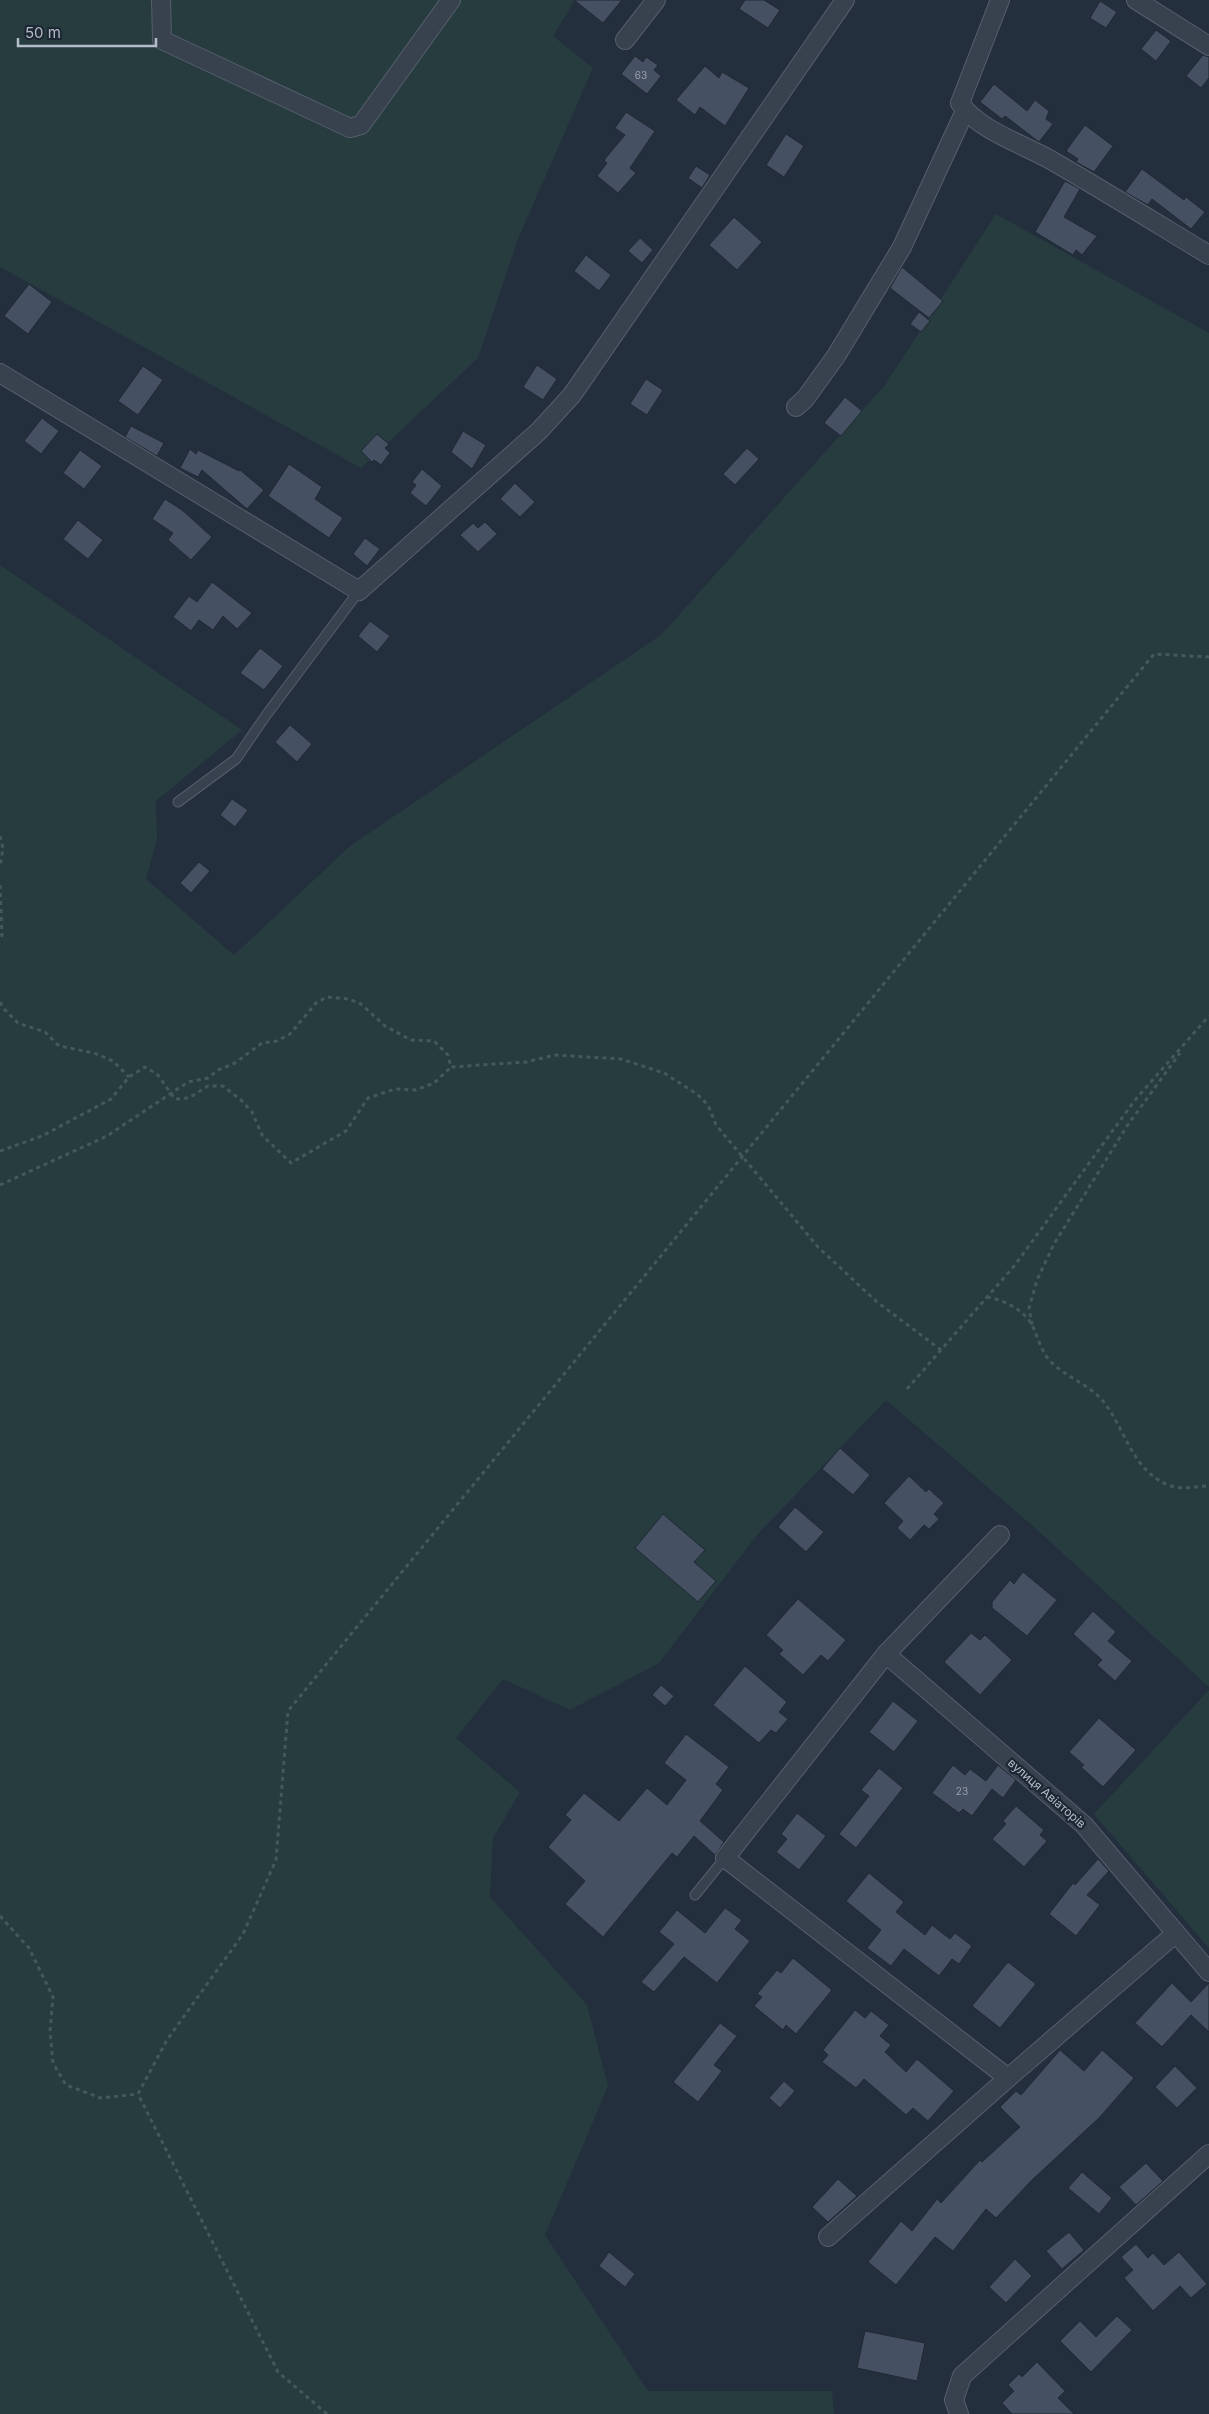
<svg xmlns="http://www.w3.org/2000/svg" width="1209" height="2414" viewBox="0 0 1209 2414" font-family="Inter,sans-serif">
<rect width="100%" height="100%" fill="#242f3e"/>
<g fill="#263c3f">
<polygon points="0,0 575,0 553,36 593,68 518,239 478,358 361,468 0,267"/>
<polygon points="996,214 1209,333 1209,1687 1034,1527 886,1400 757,1535 659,1663 570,1710 503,1679 456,1738 520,1792 493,1838 490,1897 587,2005 608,2086 545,2235 648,2391 832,2391 834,2414 0,2414 0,565 242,730 156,801 157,839 146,879 234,955 350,846 661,635 885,385"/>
<polygon points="1209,1690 1209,1948 1094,1814"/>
</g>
<g fill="#455162" stroke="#1f2835">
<polygon points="574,0 622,0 603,23"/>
<polygon points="745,0 764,0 780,10 768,28 739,9"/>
<polygon points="1100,1 1117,12 1106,28 1090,18"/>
<polygon points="1156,30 1171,41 1156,61 1141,49"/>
<polygon points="1203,55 1209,57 1209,78 1201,88 1186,76"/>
<polygon points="635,56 643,62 646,57 658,65 654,70 661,76 647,94 621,74"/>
<polygon points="705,66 719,78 722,72 749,88 725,126 700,107 695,115 676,100"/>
<polygon points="994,84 1027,111 1035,100 1049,111 1046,119 1053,124 1039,142 1005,116 1002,119 980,102"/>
<polygon points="626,112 655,131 630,168 636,173 618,193 597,176 607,163 604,160 625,135 615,128"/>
<polygon points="1085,125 1113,146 1094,172 1076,162 1078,159 1066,151"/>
<polygon points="786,134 804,146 784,177 766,165"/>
<polygon points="696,166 710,175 702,188 688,178"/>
<polygon points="1142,169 1184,200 1186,197 1205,212 1191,229 1152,199 1148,205 1125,192"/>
<polygon points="1065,181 1080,189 1064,217 1097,236 1082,255 1076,250 1073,255 1035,232"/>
<polygon points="734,217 762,242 737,270 709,245"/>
<polygon points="640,238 653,250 642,263 628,251"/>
<polygon points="586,255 611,275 599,291 574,271"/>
<polygon points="902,267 943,301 929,318 890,288"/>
<polygon points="29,284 52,302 28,334 4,316"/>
<polygon points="919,312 930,321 921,332 910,324"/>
<polygon points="537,365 557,379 543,400 523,387"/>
<polygon points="143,366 163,380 138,415 118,401"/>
<polygon points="646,379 663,390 647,415 630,404"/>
<polygon points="845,397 862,411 841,436 824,423"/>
<polygon points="42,418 59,431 41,454 24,441"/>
<polygon points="131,426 164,443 157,456 125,437"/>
<polygon points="463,431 486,445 472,469 451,452"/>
<polygon points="377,434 389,444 385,448 390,453 381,465 374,460 372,462 361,451"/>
<polygon points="747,448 759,459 735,485 723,474"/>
<polygon points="190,449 196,454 198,450 239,471 240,470 264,490 247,509 202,470 198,477 180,468"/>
<polygon points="80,450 102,466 84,489 63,473"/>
<polygon points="289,464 322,487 315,499 343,518 329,538 268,496"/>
<polygon points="422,469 442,486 426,506 410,493 416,485 412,482"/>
<polygon points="515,483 535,502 520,517 500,499"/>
<polygon points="165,499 182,510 212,537 191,560 168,540 173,533 152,519"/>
<polygon points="78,520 103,540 88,559 63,539"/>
<polygon points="485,522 497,534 478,552 460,535 473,523 478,528"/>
<polygon points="365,538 380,549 367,566 353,554"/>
<polygon points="212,582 252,613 237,629 223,616 213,630 199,620 191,631 173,617 189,596 197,602"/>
<polygon points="370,621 390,636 377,652 358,636"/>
<polygon points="260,648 283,666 264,690 240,673"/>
<polygon points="290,725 312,744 297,762 275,742"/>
<polygon points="232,799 248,810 235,827 220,815"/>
<polygon points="199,862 210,871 191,893 180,883"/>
<polygon points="840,1448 870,1475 853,1495 822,1469"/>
<polygon points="909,1476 926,1492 929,1489 944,1503 934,1514 939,1519 929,1529 924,1525 910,1540 897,1528 903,1521 884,1503"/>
<polygon points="795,1507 824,1532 806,1552 778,1527"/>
<polygon points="663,1514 705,1550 694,1562 716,1581 698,1602 635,1548"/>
<polygon points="1023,1572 1057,1600 1027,1636 992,1608 992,1602 1010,1580 1014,1584"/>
<polygon points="798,1599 846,1640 828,1661 821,1655 803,1675 779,1654 783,1650 766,1635"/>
<polygon points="1093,1611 1116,1632 1108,1641 1132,1661 1115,1681 1097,1665 1102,1660 1073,1634"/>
<polygon points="971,1633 980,1640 985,1635 1012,1660 980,1695 944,1662"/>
<polygon points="745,1666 787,1702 779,1712 788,1719 776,1733 771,1730 759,1743 713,1705"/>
<polygon points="661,1685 674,1696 665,1706 652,1695"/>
<polygon points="893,1701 918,1721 894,1752 869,1732"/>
<polygon points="1099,1718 1136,1750 1103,1787 1081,1767 1084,1765 1069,1752"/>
<polygon points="686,1734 729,1767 716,1784 723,1790 700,1821 724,1842 715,1855 694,1836 677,1857 672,1853 603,1937 565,1904 585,1881 548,1847 571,1820 565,1815 584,1793 619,1821 647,1788 667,1805 686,1780 664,1763"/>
<polygon points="953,1765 965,1775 970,1769 986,1781 998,1765 1016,1780 1003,1798 992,1789 972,1816 963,1809 959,1813 932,1793"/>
<polygon points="879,1768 903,1788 856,1848 839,1834 869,1796 861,1790"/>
<polygon points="1016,1806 1044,1830 1040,1835 1047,1841 1024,1867 992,1839 1006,1824 1003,1821"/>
<polygon points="797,1813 826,1836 799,1870 776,1852 787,1839 781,1834"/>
<polygon points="1098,1859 1109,1871 1087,1895 1100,1905 1076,1936 1049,1914 1073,1883 1075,1885"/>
<polygon points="869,1873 904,1902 896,1912 925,1935 932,1925 950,1939 955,1933 972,1946 959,1964 952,1959 939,1976 904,1949 891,1966 867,1948 881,1930 846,1901"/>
<polygon points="725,1908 742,1920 735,1929 750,1941 717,1983 684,1957 654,1992 641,1982 674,1944 659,1932 677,1910 705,1933"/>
<polygon points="793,1958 832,1990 796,2034 786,2025 783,2030 754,2006 762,1997 757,1994 777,1970 781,1973"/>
<polygon points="1008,1962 1036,1984 1000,2028 972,2006"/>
<polygon points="1172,1983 1191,2002 1209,1983 1209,2032 1191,2015 1162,2047 1135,2023"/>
<polygon points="855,2010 865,2018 871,2011 889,2025 880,2036 891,2045 885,2052 906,2072 917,2059 954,2091 928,2121 913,2108 906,2115 864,2079 856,2088 822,2062 828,2055 823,2050"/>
<polygon points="720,2023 737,2036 714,2065 722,2071 698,2102 673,2082"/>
<polygon points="1060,2050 1084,2071 1102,2050 1134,2078 1100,2117 1032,2180 996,2218 986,2209 953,2251 935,2237 896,2285 868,2262 901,2221 912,2231 937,2199 941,2203 980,2160 982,2162 1020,2127 1000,2107 1016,2091 1021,2095"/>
<polygon points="1175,2066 1197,2088 1177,2108 1155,2087"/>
<polygon points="784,2081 795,2091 780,2108 769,2098"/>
<polygon points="1146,2163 1163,2181 1136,2205 1119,2187"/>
<polygon points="1082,2172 1112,2198 1099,2214 1068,2188"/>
<polygon points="838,2179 857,2196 828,2222 812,2207"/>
<polygon points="1069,2232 1084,2250 1062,2269 1046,2251"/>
<polygon points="1136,2244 1148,2258 1153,2253 1164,2265 1179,2252 1207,2284 1191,2298 1180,2286 1153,2311 1124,2278 1133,2270 1121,2257"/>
<polygon points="609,2252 635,2274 625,2287 599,2266"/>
<polygon points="1015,2259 1032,2276 1006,2303 989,2287"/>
<polygon points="1117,2316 1132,2330 1091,2372 1060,2341 1080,2321 1096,2337"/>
<polygon points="865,2331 925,2343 917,2381 857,2368"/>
<polygon points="1037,2362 1065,2391 1058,2398 1074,2414 1012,2414 1002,2403 1014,2391 1008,2385 1019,2374 1022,2377"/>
</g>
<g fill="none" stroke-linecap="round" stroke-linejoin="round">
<g stroke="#565f6c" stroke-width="11">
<g id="lane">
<polyline points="178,802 236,759 267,714 359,591"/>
<polyline points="695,1895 725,1858"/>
</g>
</g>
<g stroke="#565f6c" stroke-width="20">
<g id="street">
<polyline points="161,0 162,40 350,128 361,125 451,0"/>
<path d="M1000,0l-40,103c17,26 62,41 89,56 54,31 107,64 160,96"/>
<polyline points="1136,0 1209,46"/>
<polyline points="625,40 656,0"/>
<polyline points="0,373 359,591 539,431 572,395 845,0"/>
<polyline points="796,407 805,399 836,356 902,247 965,111"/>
<polyline points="1000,1535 886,1654 725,1858 1008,2078 1176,1933"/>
<polyline points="886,1654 1084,1825 1209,1972"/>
<polyline points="828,2237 1008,2078"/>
<polyline points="959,2414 954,2400 962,2376 1209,2154"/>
</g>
</g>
<g stroke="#44595c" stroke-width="3" stroke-dasharray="4 4" stroke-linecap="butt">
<polyline points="0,836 3,848 0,867"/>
<polyline points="0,885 2,935 0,939"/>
<polyline points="0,1002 4,1009 18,1023 45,1032 59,1046 94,1053 113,1061 129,1077"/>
<polyline points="0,1151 42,1136 111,1099 129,1077 145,1067 157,1074 175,1099 189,1098 208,1086 223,1086 241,1100 252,1112 262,1135 291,1163 346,1131 368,1098 395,1089 416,1090 434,1083 451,1067"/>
<polyline points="0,1185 107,1136 188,1082 208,1078 218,1070 235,1063 262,1043 277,1041 290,1034 316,1003 327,997 349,999 361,1004 385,1026 411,1040 434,1041 448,1055 451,1067 526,1062 555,1055 621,1059 664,1073 697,1094 708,1105 716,1125 818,1247 877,1302 941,1350"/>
<path d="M987,1297c17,3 38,13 46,30 5,11 8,24 17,34 16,17 42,24 56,44 21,29 28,68 65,81 10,4 27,0 38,0"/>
<polyline points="1032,1325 1029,1308 1037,1280 1054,1244 1127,1126 1180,1053"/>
<polyline points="907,1389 1015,1265 1135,1100 1209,1016"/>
<polyline points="0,1916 29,1948 53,1997 50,2032 53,2063 66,2085 101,2098 138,2094"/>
<polyline points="327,2414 278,2372 138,2094 167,2040 243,1934 276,1860 288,1711 1154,654 1209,657"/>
</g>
<use href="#lane" stroke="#38414e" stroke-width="9"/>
<use href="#street" stroke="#38414e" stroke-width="18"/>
</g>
<g text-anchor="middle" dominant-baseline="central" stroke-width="4.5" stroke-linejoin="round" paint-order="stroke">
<g font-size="10" fill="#98a1af">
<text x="641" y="75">63</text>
<text x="962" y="1791">23</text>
</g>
<g font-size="12" fill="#b4bcc9" stroke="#1d2633">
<text transform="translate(1047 1793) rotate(41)">вулиця Авіаторів</text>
</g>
</g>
<path d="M18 38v8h138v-8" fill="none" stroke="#b4bcc9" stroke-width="2.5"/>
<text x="25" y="38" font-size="15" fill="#b4bcc9" stroke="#1d2633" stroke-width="4" paint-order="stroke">50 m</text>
</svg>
